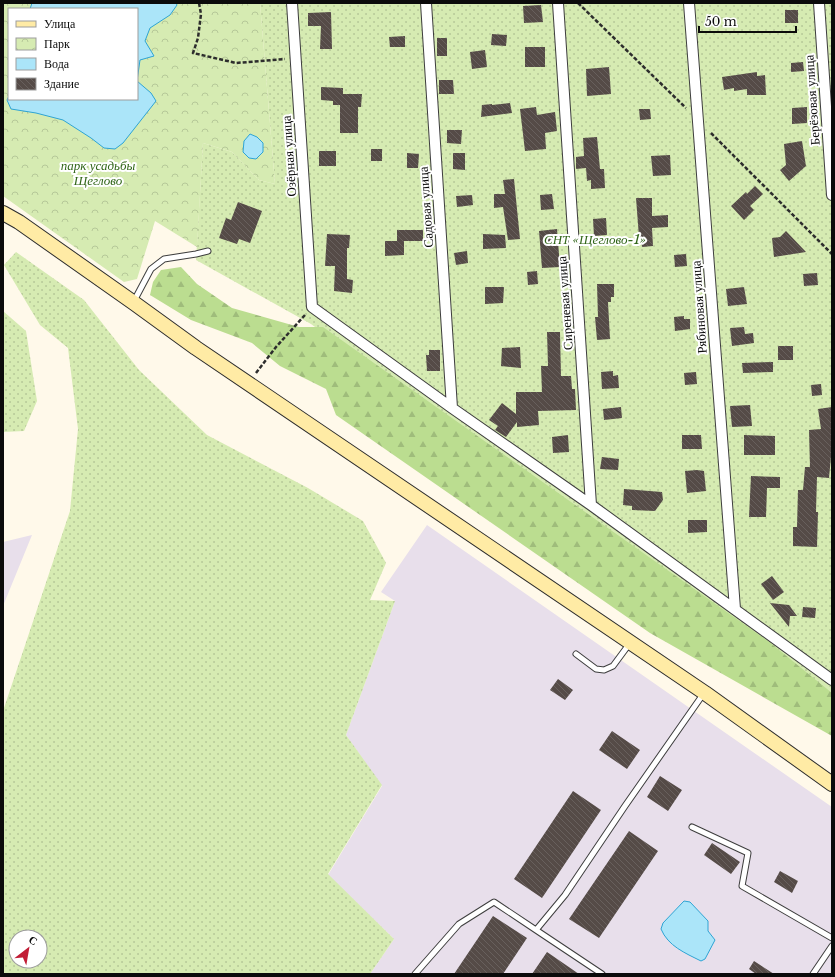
<svg xmlns="http://www.w3.org/2000/svg" width="835" height="977" font-family="'Libre Baskerville',serif">
<style>
.industrial{fill:#e8dfeb}
.grass{fill:url(#grass-dots);fill-rule:evenodd}
.forest{fill:url(#forest-firs)}
.park{fill:url(#park-crowns);fill-rule:evenodd}
.water{fill:#abe5f9;stroke:#2ea4d4}
.building{fill:url(#building-back-hatch)}
.lines{fill:none;stroke-linecap:round;stroke-linejoin:round}
.service-casing{stroke:#3e3e3e;stroke-width:7}
.minor-casing{stroke:#3e3e3e;stroke-width:12}
.secondary-casing{stroke:#2d2d2d;stroke-width:16}
.path{stroke:#2d2d2d;stroke-width:2.5;stroke-dasharray:4 2;stroke-linecap:butt}
.service{stroke:#fff;stroke-width:5}
.minor{stroke:#fff;stroke-width:10}
.secondary{stroke:#ffeba5;stroke-width:14}
.labels{text-anchor:middle;dominant-baseline:central;stroke-width:4;stroke-linejoin:round;paint-order:stroke}
.street-label{font-size:13px;fill:#0b0b0b;stroke:#fff}
.park-label{font-size:13px;font-style:italic;fill:#316619;stroke:#fff}
</style>
<defs>
<pattern id="grass-dots" width="8" height="8" patternUnits="userSpaceOnUse"><rect width="8" height="8" fill="#d6ebb2"/><path d="M2 2h.1M6 6h.1" fill="none" stroke="#b6c898" stroke-width="1.8" stroke-linecap="round"/></pattern>
<pattern id="forest-firs" width="22" height="20" patternUnits="userSpaceOnUse"><rect width="22" height="20" fill="#bbdd90"/><path d="M5 1l3.5 6h-7zM16 11l3.5 6h-7z" fill="#9fbc7b"/></pattern>
<pattern id="park-crowns" width="20" height="18" patternUnits="userSpaceOnUse"><rect width="20" height="18" fill="#d6ebb2"/><path d="M2 6a3 3 0 1 1 6 0M12 15a3 3 0 1 1 6 0" fill="none" stroke="#b6c898"/></pattern>
<pattern id="building-back-hatch" width="6" height="6" patternUnits="userSpaceOnUse"><rect width="6" height="6" fill="#554b47"/><path d="M-1 5l2 2M0 0l6 6M5-1l2 2" fill="none" stroke="#68605d"/></pattern>
</defs>
<rect width="100%" height="100%" fill="#fff9ea"/>
<path class="industrial" d="M427 525 832 807V974H370L394 939 328 875 382 786 346 735 395 601 381 592Z
M32 535 3 606V542Z"/>
<path class="grass" d="M260 3H832V708L311 324 196 260 203 143 232 152 259 180 275 184Z
M16 252 84 300 139 370 207 435 308 488 363 521 386 563 370 600 395 601 346 735 382 785 328 874 394 939 370 974H3V711L70 511 78 429 68 348 40 325 4 265ZM16 937H40V961H16Z
M3 311 26 331 37 401 24 431 3 432Z"/>
<path class="forest" d="M181 267 197 284 232 308 299 327H323L768 641 832 693V736L650 633 336 415 326 389 280 366 252 343 191 320 150 295 153 282 161 270Z"/>
<path class="park" d="M3 3H260L275 184 259 180 232 152 203 143 197 247 155 221 137 279 124 282 3 196ZM9 9H137V99H9Z"/>
<path class="water" d="M32 3H176L177 5 170 15 150 28 145 41 154 56 140 60 137 81 151 93 156 101 123 143 115 149 104 148 91 138 63 120 36 113 11 109 7 100 9 96V99H137V9H30Z
M250 134 257 137 263 143V152L256 159 249 158 243 152 244 141Z
M684 901 690 902 708 921V931L715 940 705 959 701 961C685 953 668 946 661 929L663 923Z"/>
<path class="building" d="M541 5 543 22 524 23 523 6Z
M785 10H798V23H785Z
M331 12 332 49H320L321 26H308V13Z
M492 34 507 35 506 46 491 45Z
M405 36V47H390L389 37Z
M437 38H447V56H437Z
M525 47H545V67H525Z
M485 50 487 67 472 69 470 52Z
M803 62 804 71 791 72V63Z
M609 67 611 94 587 96 586 69Z
M757 72V76L765 75 766 95H747V89L734 91V88L724 90 722 77Z
M439 80H453L454 94H439Z
M321 87 343 88V94H362L361 107H358V133H340V105H333V101L321 100Z
M510 103 512 113 481 117 482 105 492 104V105Z
M536 107 537 115 555 112 557 131 545 133 546 149 525 151 520 109Z
M807 107V123L792 124V108Z
M639 109H650L651 119 640 120Z
M447 130H462L461 144 447 143Z
M597 137 600 169H604L605 188 591 189V180L587 181 586 168 576 169V157L584 156 583 138Z
M802 141 806 166 789 181 780 170 786 165 784 144Z
M371 149H382V161H371Z
M319 151H336V166H319Z
M407 153 419 154 418 168H407Z
M453 153H465V170L453 169Z
M670 155 671 175 653 176 651 156Z
M514 179 520 239 508 240 503 207 494 208V194H505L503 180Z
M755 186 763 194 750 206 754 210 744 220 731 206 746 192 747 194Z
M552 194 554 209 541 210 540 195Z
M472 195 473 205 457 207 456 196Z
M636 198H652V216L668 215V227L652 228 653 246 642 247 641 237H639Z
M238 202 262 211 250 243 239 239 237 244 219 238 226 218 231 220Z
M606 218 607 235 594 236 593 219Z
M557 229 560 267 542 268 539 231Z
M397 230H423V241H397Z
M786 231 806 252 774 257 772 238 780 237Z
M327 234 350 235 349 248H347V279L353 280 352 293 334 291 335 266H325Z
M483 234 505 235 506 248 483 249Z
M385 241H404V255L385 256Z
M467 251 468 263 456 265 454 253Z
M686 254 687 266 675 267 674 255Z
M537 271 538 284 528 285 527 272Z
M817 273 818 285 804 286 803 274Z
M597 284H614V297H611V302H608L610 339 597 340 595 317H598Z
M485 287H504L503 303 485 304Z
M744 287 747 304 728 306 726 289Z
M684 316V319H690V329L675 331 674 317Z
M744 327 745 334 753 333 754 343 732 346 730 328Z
M547 332H560L561 376H571L572 389H575L576 410 538 411 539 425 517 427V422L506 437 495 430 498 426 489 420 502 403 516 414V392H542L541 366H548Z
M778 346H793V360H778Z
M520 347 521 368 501 366 502 348Z
M429 350H440V371H427L426 355H429Z
M773 362V372L743 373 742 363Z
M613 371V376L618 375 619 388 602 389 601 372Z
M696 372 697 384 685 385 684 373Z
M821 384 822 395 812 396 811 385Z
M750 405 752 426 732 427 730 406Z
M621 407 622 418 604 420 603 409Z
M832 407V457H831L829 478 817 477 816 512H818L817 547 793 546V527H797L798 490H803L805 467H810L809 430 821 429 818 409Z
M568 435 569 452 553 453 552 437Z
M682 435H701L702 449H682Z
M744 435 775 436V455H744Z
M602 457 619 459 618 470 600 469Z
M697 470 704 471 706 491 687 493 685 471Z
M751 476 780 477V488H767L766 517H749Z
M624 489 662 492 663 500 655 511 632 510V506L623 505Z
M688 520H707V532L688 533Z
M772 576 784 592 773 600 761 584Z
M770 603 789 605 797 616H790L789 627Z
M803 607 816 608 815 618 802 617Z
M558 679 573 690 565 700 550 690Z
M612 731 640 750 627 769 599 750Z
M660 776 682 790 668 811 647 797Z
M573 791 601 810 542 898 514 879Z
M629 831 658 851 599 938 569 919Z
M712 843 740 862 731 874 704 855Z
M780 871 798 881 792 893 774 882Z
M493 916 527 938 503 974H454Z
M547 952 579 974H532Z
M754 961 774 974H756L749 969Z"/>
<g class="lines">
<defs>
<path id="service" d="M134 301 151 269 164 259 196 254 208 251
M576 654 596 669 604 670 613 666 630 643
M692 827 748 853 742 886 832 938
M536 930 602 974
M415 974 459 924 494 902 536 930 565 895 625 806 704 693
M813 974 832 946"/>
<path id="minor" d="M292 3 312 307 452 408 591 505 832 680
M426 3 452 408
M558 3 591 505
M689 3 735 609
M819 3 832 195"/>
<path id="secondary" d="M3 213 19 222 134 303 196 348 705 693 832 784"/>
</defs>
<use href="#service" class="service-casing"/>
<use href="#minor" class="minor-casing"/>
<use href="#secondary" class="secondary-casing"/>
<path class="path" d="M199 3 201 14 198 38 193 53 236 63 285 59
M578 3 686 108
M711 133 832 254
M256 373 276 347 305 315"/>
<use href="#service" class="service"/>
<use href="#minor" class="minor"/>
<use href="#secondary" class="secondary"/>
</g>
<g class="labels">
<g class="street-label">
<text transform="translate(812 100) rotate(-94)">Берёзовая улица</text>
<text transform="translate(289 156) rotate(-94)">Озёрная улица</text>
<text transform="translate(426 207) rotate(-94)">Садовая улица</text>
<text transform="translate(565 303) rotate(-94)">Сиреневая улица</text>
<text transform="translate(699 307) rotate(-94)">Рябиновая улица</text>
</g>
<g class="park-label">
<text x="98" y="165">парк усадьбы<tspan x="98" dy="15">Щеглово</tspan></text>
<text x="595" y="239">СНТ «Щеглово-1»</text>
</g>
</g>
<rect width="835" height="977" fill="none" stroke="#0b0b0b" stroke-width="8"/>
<rect x="8" y="8" width="130" height="92" fill="#ffffff" stroke="#9d9d9d"/>
<rect x="16" y="21" width="20" height="6" fill="#ffeba5" stroke="#9d9d9d"/>
<text x="44" y="28" font-size="12" fill="#0b0b0b">Улица</text>
<rect x="16" y="38" width="20" height="12" fill="url(#park-crowns)" stroke="#9d9d9d"/>
<text x="44" y="48" font-size="12" fill="#0b0b0b">Парк</text>
<rect x="16" y="58" width="20" height="12" fill="#abe5f9" stroke="#9d9d9d"/>
<text x="44" y="68" font-size="12" fill="#0b0b0b">Вода</text>
<rect x="16" y="78" width="20" height="12" fill="url(#building-back-hatch)" stroke="#9d9d9d"/>
<text x="44" y="88" font-size="12" fill="#0b0b0b">Здание</text>
<g transform="translate(28 949) rotate(31)"><circle r="19" fill="#ffffff" stroke="#9d9d9d"/>
<path d="M0-3L7 15L0 10L-7 15Z" fill="#c21d36"/>
<text y="-6" font-size="11" font-weight="bold" text-anchor="middle" fill="#0b0b0b">С</text>
</g>
<path d="M699 26v6h97v-6" fill="none" stroke="#0b0b0b" stroke-width="2"/>
<text x="705" y="26" font-size="12" fill="#0b0b0b" stroke="#ffffff" stroke-width="3" paint-order="stroke">50 m</text>
</svg>
